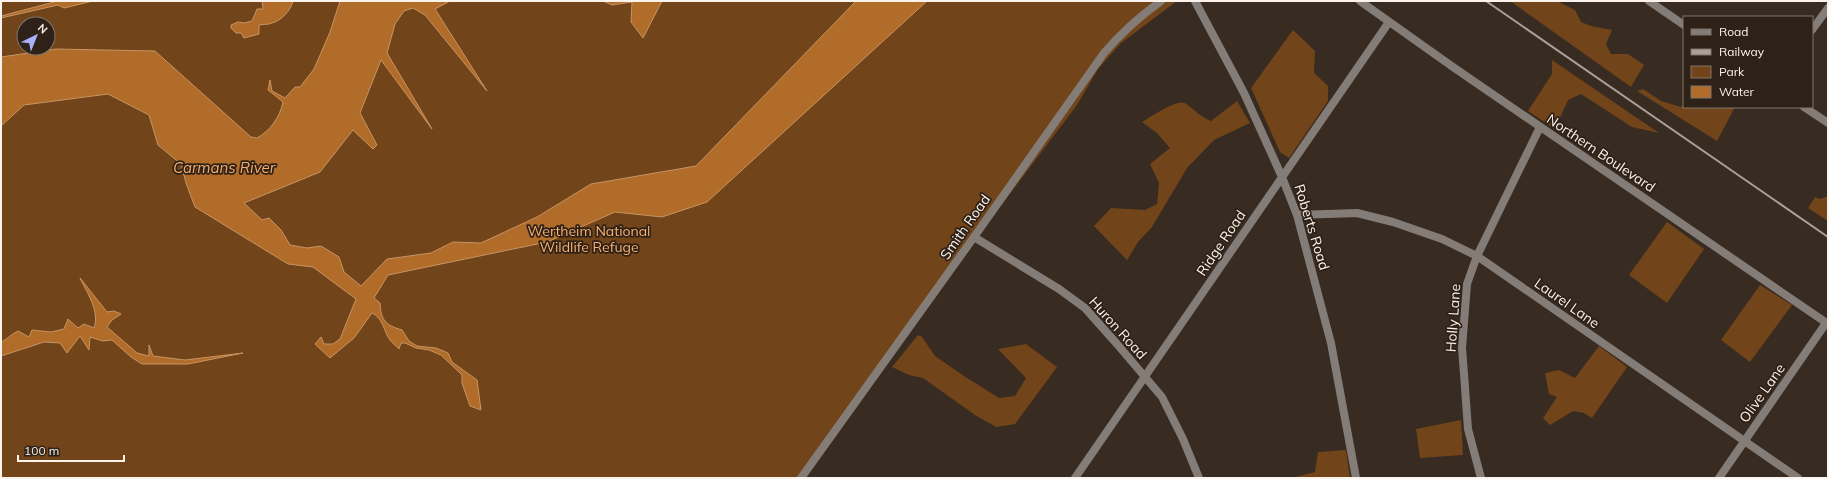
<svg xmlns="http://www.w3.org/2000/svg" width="1829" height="479" font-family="Mulish,sans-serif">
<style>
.green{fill:#724419;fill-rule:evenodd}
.water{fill:#b16c29;stroke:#c79464}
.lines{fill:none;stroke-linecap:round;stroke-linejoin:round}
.minor{stroke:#847d77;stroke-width:8}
.tertiary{stroke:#847d77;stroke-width:8}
.rail{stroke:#aba199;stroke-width:2}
.labels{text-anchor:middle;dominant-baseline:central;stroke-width:3.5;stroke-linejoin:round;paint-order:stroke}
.street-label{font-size:14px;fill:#fbf3ec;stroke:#2e2117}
.park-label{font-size:14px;fill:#fab070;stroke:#2e2117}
.water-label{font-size:15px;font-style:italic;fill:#f8ad6d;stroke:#2e2117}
</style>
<rect width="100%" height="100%" fill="#382b21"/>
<path class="green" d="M1 1H1177L1121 43 1098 69 1077 105 990 220 806 478H1ZM24 24H48V48H24Z
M1510 1H1557L1575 10 1581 22 1591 26 1612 30 1606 44 1611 54H1628L1644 65 1631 87Z
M1293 30 1315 51 1314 73 1328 86V101L1289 158 1280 152 1251 88Z
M1552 60 1659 133 1632 127 1581 94 1568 100 1555 129 1528 111 1552 74Z
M1643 89 1661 101 1681 107 1684 103V107H1735L1717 141 1637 91Z
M1237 101 1250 123 1214 140 1187 168 1152 227 1138 242 1127 260 1094 226 1111 208 1145 210 1157 204 1159 183 1150 164 1170 148 1157 133 1142 122C1151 117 1176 99 1185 103 1194 109 1200 117 1211 121Z
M1828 196V221L1808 208 1815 197 1820 199Z
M1667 222 1704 249 1667 303 1629 275Z
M1760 285 1792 305 1750 362 1721 340Z
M918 335 922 337 935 356 964 376 999 398 1015 396 1026 378 998 349 1026 344 1057 367 1015 424 996 427 975 415 923 378 909 375 892 367Z
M1599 346 1627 367 1592 418 1584 413 1573 411 1550 425 1543 418 1557 397 1549 394 1545 373 1559 370 1575 378Z
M1461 420 1463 455 1420 458 1416 429Z
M1346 450 1350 478H1292L1315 472 1318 452Z"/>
<path class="water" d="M58 1H93L64 8 58 5 1 18V16Z
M262 1H293C291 10 281 21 272 23 268 25 263 24 259 25V34L244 38 241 33H236L231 28V25L238 22 244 23 252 21 257 9H263Z
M340 1H450L435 9 487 91 425 15 413 8 404 11 395 24 387 53 432 129 381 60 360 113 377 145 373 149 353 130 320 172 244 203 262 220 269 218 281 230 290 245 307 248 321 246 339 257 344 272 361 286 387 259 431 253 453 242 481 243 537 217 591 184 696 166 856 1H927L707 202 662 217 615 212 547 242 388 275 374 298 380 303C381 320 385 325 402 330L409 341 417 346 436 348 448 353 452 362 477 380 481 410 470 406 462 383V375L441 355 429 350 416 348 405 343H401L399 349C396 346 392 343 390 340 384 332 383 318 372 313L354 338 330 358 315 344 321 337 324 344H333L340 339 356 299 313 267 288 264 195 207 186 183 181 164 158 145 149 115 108 94 24 105 1 126V57L56 49 155 51 251 137 257 138C270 131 280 117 283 102L268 90 270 80 272 91 285 98 295 87H300L314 69 330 32Z
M603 1H662L643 38 631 22 632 2 612 5Z
M80 278 107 312 114 311 121 314 112 320 107 327 137 353 149 356V345L153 356 185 360 243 353 188 364H142L131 357 112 340 103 341 90 337 89 350 80 336 67 353 60 343 44 342 1 356V342C8 339 11 334 18 331L29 337 32 330 51 332 64 329 68 319 78 328 84 324 94 328C100 311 87 293 80 278Z"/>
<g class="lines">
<path class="minor" d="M1195 1 1244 93 1282 177 1297 215 1331 343 1356 478
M1360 1 1453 67 1828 324
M1649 1 1684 25
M1812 30 1828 8
M1804 107 1828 123
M1297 215 1357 213 1393 222 1442 239 1477 256 1798 478
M974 237 1059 289 1085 308 1117 344 1162 397 1183 439 1199 478
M1075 478 1389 22
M1481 478 1468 429 1464 374 1462 348 1467 284 1477 256 1540 127
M1719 478 1826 323"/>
<path class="tertiary" d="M801 478 974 237 1104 53C1121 33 1139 17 1161 1"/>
<path class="rail" d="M1486 1 1828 237"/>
</g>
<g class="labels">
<g class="street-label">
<text transform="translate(1601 153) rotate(34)">Northern Boulevard</text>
<text transform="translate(965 227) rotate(-55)">Smith Road</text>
<text transform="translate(1312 227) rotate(73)">Roberts Road</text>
<text transform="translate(1221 243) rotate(-56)">Ridge Road</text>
<text transform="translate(1567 303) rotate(35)">Laurel Lane</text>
<text transform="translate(1453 318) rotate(-86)">Holly Lane</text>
<text transform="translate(1118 328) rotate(48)">Huron Road</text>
<text transform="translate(1762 393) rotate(-55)">Olive Lane</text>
</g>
<g class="park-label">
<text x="589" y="231">Wertheim National<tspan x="589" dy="16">Wildlife Refuge</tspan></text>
</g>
<g class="water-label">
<text x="224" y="167">Carmans River</text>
</g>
</g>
<rect width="1829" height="479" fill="none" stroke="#fbf3ec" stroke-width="4"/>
<rect x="1683" y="16" width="130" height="92" fill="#2e2117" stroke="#80756c"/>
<rect x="1691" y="29" width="20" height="6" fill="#847d77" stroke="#80756c"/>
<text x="1719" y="36" font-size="12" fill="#fbf3ec">Road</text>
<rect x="1691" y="49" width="20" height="6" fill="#aba199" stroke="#80756c"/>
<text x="1719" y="56" font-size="12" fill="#fbf3ec">Railway</text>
<rect x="1691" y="66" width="20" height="12" fill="#724419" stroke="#80756c"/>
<text x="1719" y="76" font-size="12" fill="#fbf3ec">Park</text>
<rect x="1691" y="86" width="20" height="12" fill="#b16c29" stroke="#80756c"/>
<text x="1719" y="96" font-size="12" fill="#fbf3ec">Water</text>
<g transform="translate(36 36) rotate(43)"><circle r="19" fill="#2e2117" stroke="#80756c"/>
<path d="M0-3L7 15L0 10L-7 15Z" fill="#aab0fb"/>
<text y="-6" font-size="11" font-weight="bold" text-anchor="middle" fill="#fbf3ec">N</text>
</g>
<path d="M18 455v6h106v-6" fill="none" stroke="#fbf3ec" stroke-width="2"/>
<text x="24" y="455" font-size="12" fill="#fbf3ec" stroke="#2e2117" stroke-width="3" paint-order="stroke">100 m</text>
</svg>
